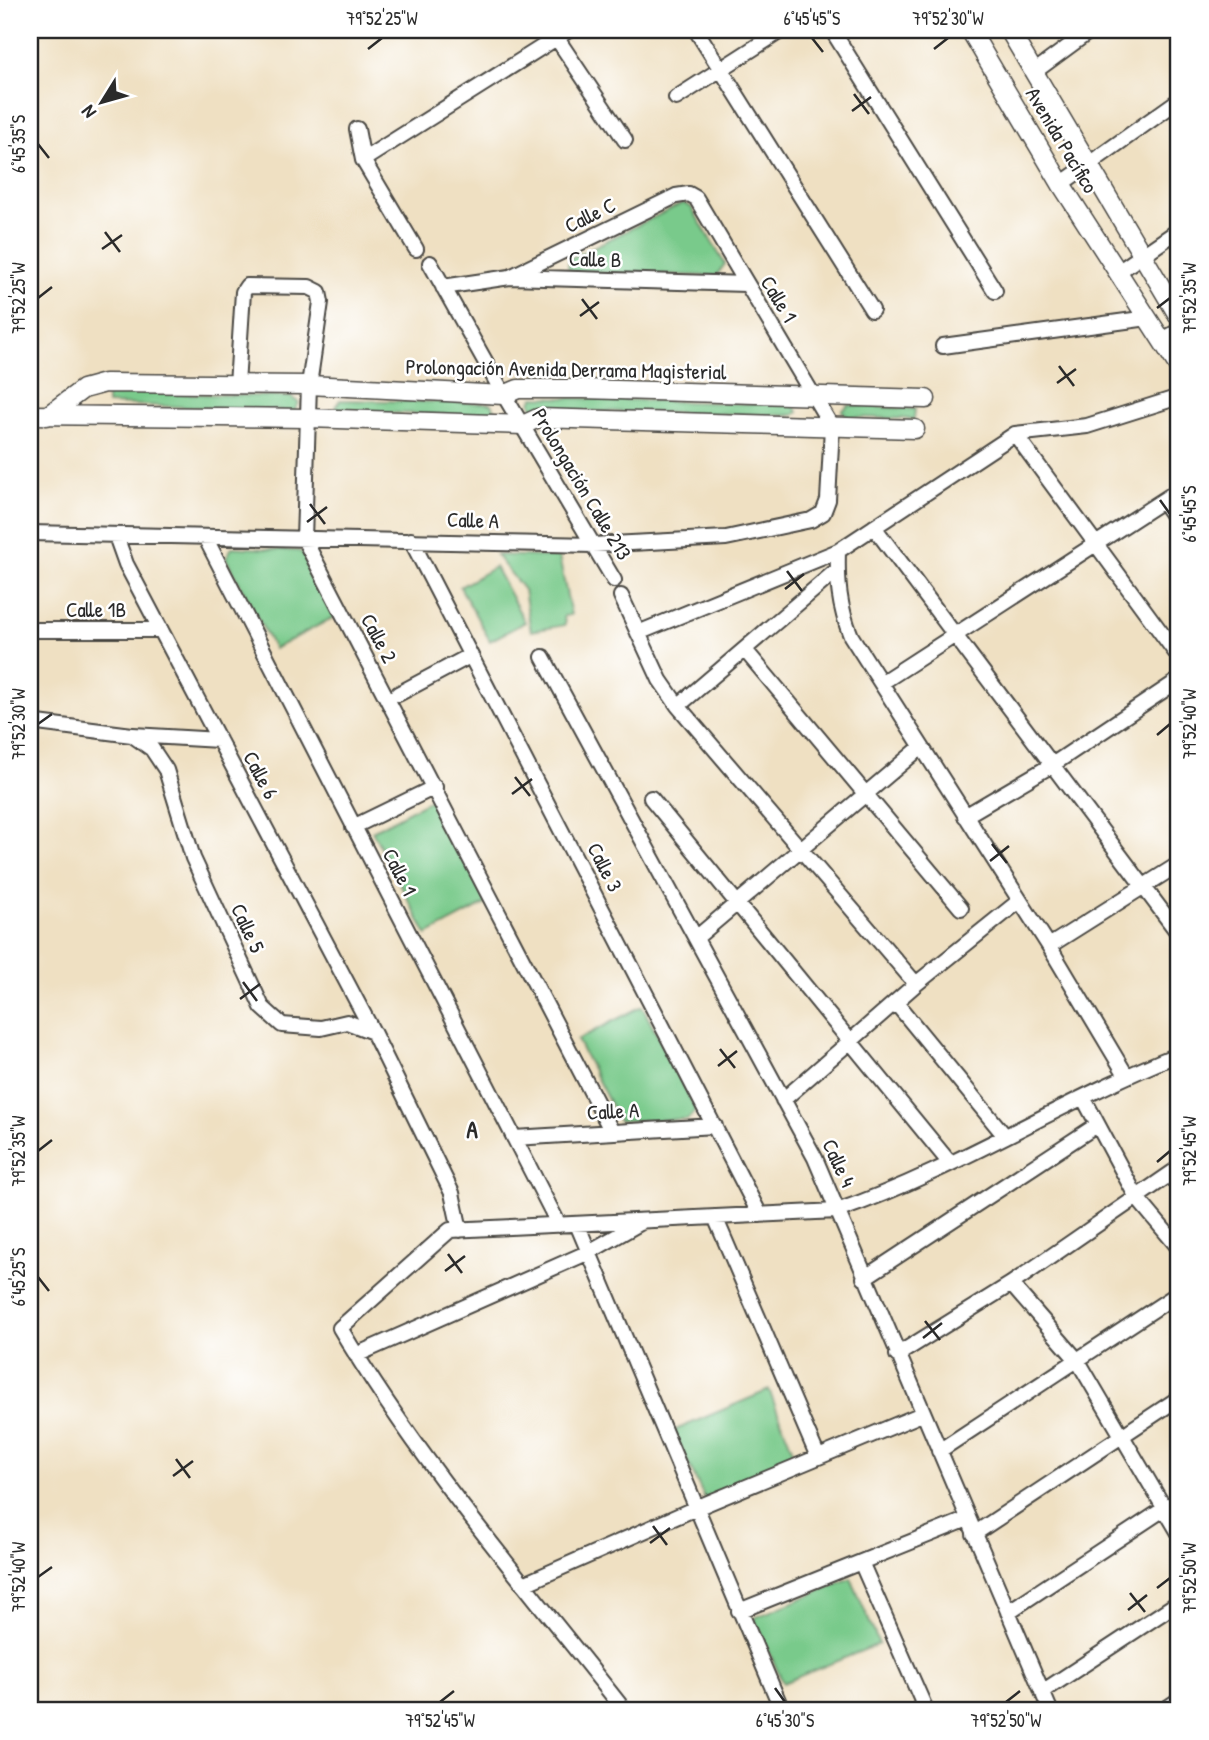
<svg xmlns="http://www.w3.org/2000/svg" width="1209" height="1740" font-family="'Patrick Hand',sans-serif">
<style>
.green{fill:#79ca8b;stroke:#527a5b;stroke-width:2}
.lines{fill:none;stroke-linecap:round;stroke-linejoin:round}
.minor-casing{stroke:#484642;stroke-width:18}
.tertiary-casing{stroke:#484642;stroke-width:21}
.minor{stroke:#fff;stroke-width:14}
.tertiary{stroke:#fff;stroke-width:18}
.ticks{fill:none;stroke:#2b2b2b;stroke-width:2.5}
.labels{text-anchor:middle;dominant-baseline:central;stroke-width:5;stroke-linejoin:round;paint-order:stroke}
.street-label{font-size:21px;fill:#2b2b2b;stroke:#fff}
.neighbourhood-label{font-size:23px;font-weight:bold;fill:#2b2b2b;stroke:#fff}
.neatline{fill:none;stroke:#2b2b2b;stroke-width:2.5}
.ticks-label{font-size:18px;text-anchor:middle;fill:#2b2b2b}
</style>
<rect width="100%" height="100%" fill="#fff"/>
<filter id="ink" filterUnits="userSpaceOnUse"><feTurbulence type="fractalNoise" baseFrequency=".0143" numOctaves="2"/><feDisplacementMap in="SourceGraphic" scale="14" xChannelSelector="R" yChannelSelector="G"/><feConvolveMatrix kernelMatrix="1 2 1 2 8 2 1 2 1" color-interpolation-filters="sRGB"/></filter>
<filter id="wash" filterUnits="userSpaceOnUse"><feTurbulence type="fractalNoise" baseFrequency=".00686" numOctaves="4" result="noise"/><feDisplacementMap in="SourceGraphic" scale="28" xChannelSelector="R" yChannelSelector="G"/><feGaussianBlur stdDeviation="1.57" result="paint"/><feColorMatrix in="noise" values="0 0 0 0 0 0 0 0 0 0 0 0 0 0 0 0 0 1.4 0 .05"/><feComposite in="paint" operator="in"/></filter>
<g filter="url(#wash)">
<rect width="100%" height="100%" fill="#efe0c2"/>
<path class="green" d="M683 203 691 207 725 264 716 276 575 272 568 269 569 259Z
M107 391 291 397 299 403 294 411 107 404Z
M534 397 794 405 798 412 794 415 534 410 531 402Z
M340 400 487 403 492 404 495 410 488 416 340 411 335 407Z
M849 405 915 409 914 419 848 417 842 411Z
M232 547 299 551 306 556 338 615 274 649 226 558Z
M496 555 559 557 571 615 564 616 565 625 531 631 524 590Z
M495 567 525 622 490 641 460 587Z
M432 799 489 902 427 935 372 831Z
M642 1006 694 1106 695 1111 688 1119 619 1121 577 1040Z
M769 1390 796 1459 705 1499 673 1431Z
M851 1578 879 1644 783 1683 754 1618Z"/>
</g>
<g filter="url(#ink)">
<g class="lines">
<defs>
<path id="minor" d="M696 30 872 310
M832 30 995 291
M552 31 625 140
M1034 72 1091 30
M676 98 782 30
M357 129 363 160 416 249
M363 160 569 30
M1061 184 1179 100
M430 263 504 395 614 580
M1118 272 1179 230
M443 287 510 277 746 284
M1162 340 1179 331
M943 346 1148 318
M237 385 243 292 247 286 309 287 319 292 321 302 309 385 304 539 612 1132
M1015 434 1179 657
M1163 501 1179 524
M874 527 1179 934
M30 533 593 545 726 538 811 520 823 513 828 500 832 427 696 198 689 194 676 196 510 277
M116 536 126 564 373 1032
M205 537 559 1225
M411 540 760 1215
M838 551C837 581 839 607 851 636L1049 946 1126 1075
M621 596 660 680 678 706 916 984
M30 630H161
M638 633 838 551 1015 434 1087 426 1179 397
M745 650 961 908
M543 657 815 1158 1050 1710
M881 683 1179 490
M398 694 464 659
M678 706 837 570
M30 722 132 735 152 749 166 770 193 858 262 1007 282 1025 321 1028 347 1022 373 1032 452 1193 460 1230
M133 735 219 740
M651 798 949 1162
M965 816 1052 765 1179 680
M353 827 435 787
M696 938 921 747
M1049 946 1179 864
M896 1003 1005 1136
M1084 1099 1137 1198 1179 1248
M783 1100 916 984 1018 902
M514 1138 715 1126
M715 1217 818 1457
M577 1224 782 1710
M864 1278 1097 1125
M1011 1284 1078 1361 1179 1533
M356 1355 589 1252 640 1223
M897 1355 1011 1284 1179 1168
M939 1451 1179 1293
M974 1534 1179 1398
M861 1562 926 1710
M524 1584 696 1508 922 1414
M739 1611 968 1519
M1008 1612 1179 1499
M1042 1692 1179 1602
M624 1710C526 1585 421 1465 340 1328L450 1230 837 1211C956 1170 1063 1100 1179 1054
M1164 1710 1179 1700"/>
<path id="tertiary" d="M970 30 1061 184 1179 367
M1009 30 1179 317
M30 415 307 418 523 425 538 418 915 429
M47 416 83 389 105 383 309 385 504 395 518 389H583L926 399"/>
</defs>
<use href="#minor" class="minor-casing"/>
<use href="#tertiary" class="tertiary-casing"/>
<use href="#minor" class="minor"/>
<use href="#tertiary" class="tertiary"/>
</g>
</g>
<path class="ticks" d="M812 38 823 52M368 49 382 38M934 49 948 38M854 94 869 114M852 111 871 97M38 144 49 158M105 232 120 252M102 249 122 235M38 298 52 287M582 299 597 319M1157 308 1170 298M580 316 599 302M1059 366 1074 386M1057 383 1076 369M1160 500 1170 514M310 504 325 524M307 522 327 507M787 571 802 591M785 589 804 574M38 724 52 714M1157 735 1170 724M515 777 530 796M512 794 532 779M992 844 1007 863M990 861 1009 846M243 982 257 1001M240 999 260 984M720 1049 735 1068M718 1066 737 1051M38 1151 52 1140M1157 1162 1170 1151M448 1254 462 1273M445 1271 465 1256M38 1277 49 1291M925 1321 940 1340M923 1338 942 1323M176 1459 190 1478M173 1476 193 1461M653 1526 667 1545M650 1543 670 1528M38 1577 52 1567M1157 1588 1170 1578M1130 1593 1145 1612M1128 1610 1147 1595M775 1688 785 1702M440 1702 454 1691M1006 1702 1020 1691"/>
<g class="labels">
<g class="street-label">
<text transform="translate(1062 140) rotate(59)">Avenida Pacífico</text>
<text transform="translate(590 215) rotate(-26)">Calle C</text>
<text transform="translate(595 259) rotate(2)">Calle B</text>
<text transform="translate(779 299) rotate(59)">Calle 1</text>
<text transform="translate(566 369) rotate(1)">Prolongación Avenida Derrama Magisterial</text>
<text transform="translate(582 484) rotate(59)">Prolongación Calle 213</text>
<text transform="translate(473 520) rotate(2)">Calle A</text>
<text x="96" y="609">Calle 1B</text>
<text transform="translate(379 638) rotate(62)">Calle 2</text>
<text transform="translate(261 775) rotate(62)">Calle 6</text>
<text transform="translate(605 867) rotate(63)">Calle 3</text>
<text transform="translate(400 872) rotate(63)">Calle 1</text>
<text transform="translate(248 928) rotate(65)">Calle 5</text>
<text transform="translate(613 1111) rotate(-3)">Calle A</text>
<text transform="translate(839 1163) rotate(65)">Calle 4</text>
</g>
<g class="neighbourhood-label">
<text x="472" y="1129">A</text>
</g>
</g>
<rect width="1209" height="1740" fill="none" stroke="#fff" stroke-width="77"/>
<g transform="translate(102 102) rotate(233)" stroke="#ffffff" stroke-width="5" paint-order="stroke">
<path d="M0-5L12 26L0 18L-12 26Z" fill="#2b2b2b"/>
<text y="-10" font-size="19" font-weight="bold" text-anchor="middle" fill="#2b2b2b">N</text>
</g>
<rect x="38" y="38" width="1132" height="1664" class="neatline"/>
<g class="ticks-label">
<text x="382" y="25">79°52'25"W</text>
<text x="812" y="25">6°45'45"S</text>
<text x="948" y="25">79°52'30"W</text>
<text transform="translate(19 144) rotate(-90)" y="6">6°45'35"S</text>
<text transform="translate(19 298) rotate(-90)" y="6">79°52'25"W</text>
<text transform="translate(1190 298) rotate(-90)" y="6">79°52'35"W</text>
<text transform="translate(1190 514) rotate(-90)" y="6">6°45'45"S</text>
<text transform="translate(19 724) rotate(-90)" y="6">79°52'30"W</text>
<text transform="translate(1190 724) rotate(-90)" y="6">79°52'40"W</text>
<text transform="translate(19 1151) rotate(-90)" y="6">79°52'35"W</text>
<text transform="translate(1190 1151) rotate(-90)" y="6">79°52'45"W</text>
<text transform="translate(19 1277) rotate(-90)" y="6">6°45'25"S</text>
<text transform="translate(19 1577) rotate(-90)" y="6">79°52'40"W</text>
<text transform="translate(1190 1578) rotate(-90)" y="6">79°52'50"W</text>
<text x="440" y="1727">79°52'45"W</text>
<text x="785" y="1727">6°45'30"S</text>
<text x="1006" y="1727">79°52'50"W</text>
</g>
</svg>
